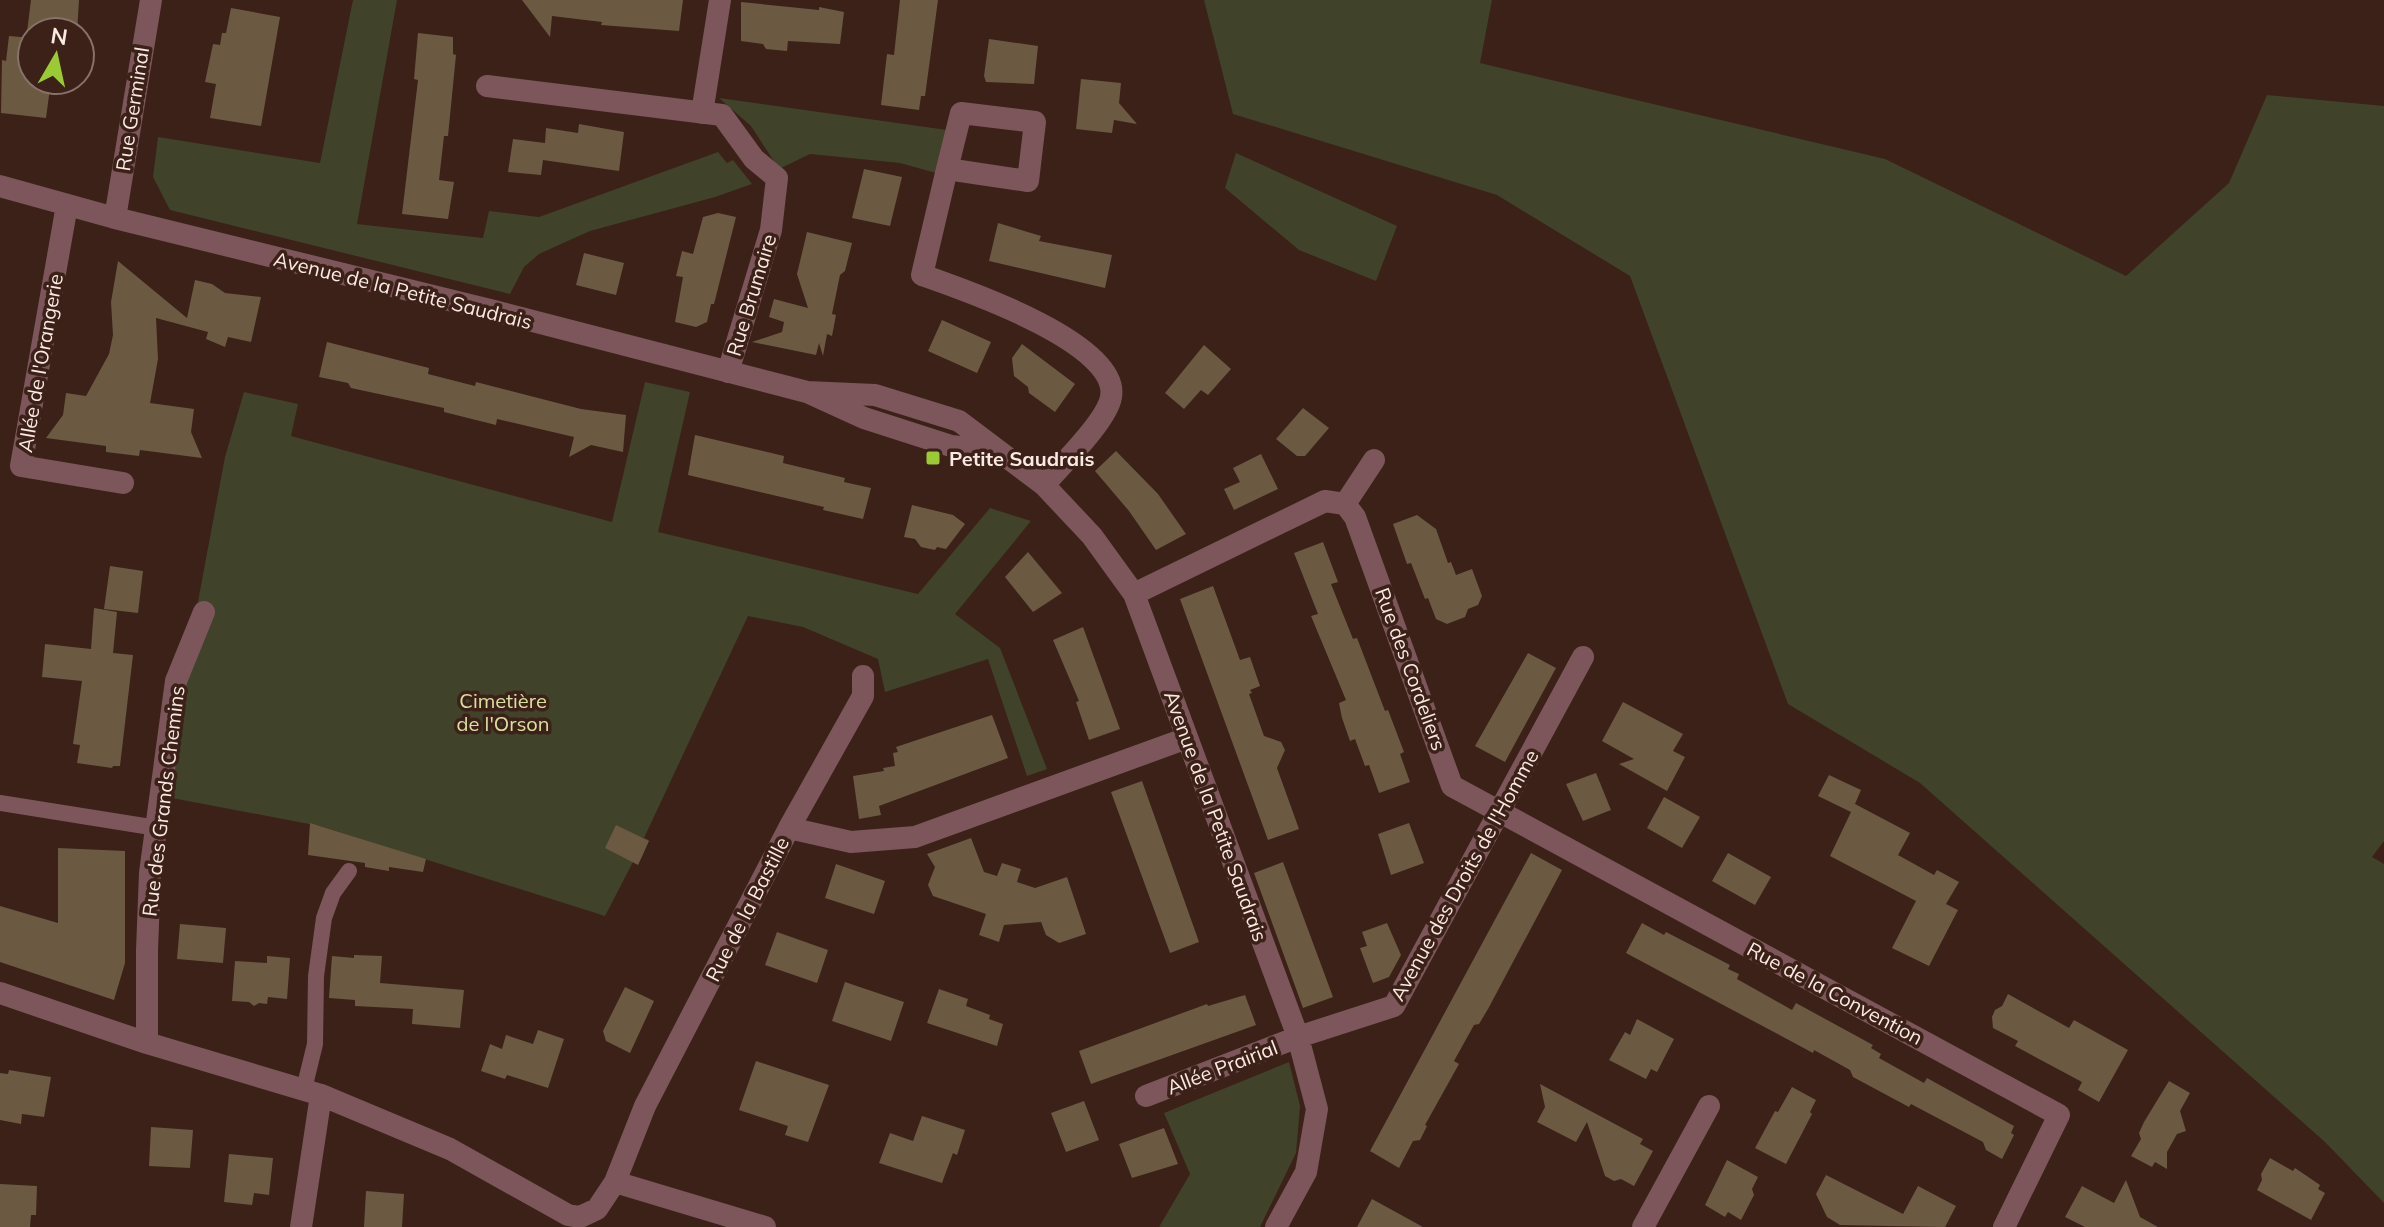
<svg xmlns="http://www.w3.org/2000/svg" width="2384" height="1227" font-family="Mulish,sans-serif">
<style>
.green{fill:#404229}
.building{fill:#6c5942}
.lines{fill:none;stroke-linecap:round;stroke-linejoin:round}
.service{stroke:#7c565a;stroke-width:16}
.minor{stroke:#7c565a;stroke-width:22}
.poi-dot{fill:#9acb34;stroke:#3b2118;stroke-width:3}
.labels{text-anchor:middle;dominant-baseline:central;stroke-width:7;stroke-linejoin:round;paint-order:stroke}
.street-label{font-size:20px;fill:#fbe9e3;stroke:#3b2118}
.poi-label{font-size:20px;font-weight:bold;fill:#fbe9e3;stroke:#3b2118;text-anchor:start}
.park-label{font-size:20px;fill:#dae0a0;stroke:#3b2118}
</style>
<rect width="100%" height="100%" fill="#3b2118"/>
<path class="green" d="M353 0H397L357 224 483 238 489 211 539 217 718 152 727 163 733 160 752 184 715 197 590 231 539 254 524 267 510 294 170 210 153 177 158 137 320 163Z
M1204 0H1492L1480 63 1885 159 2126 276 2229 183 2267 95 2384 106V841L2372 857 2384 864V1203L2325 1142 1920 783 1788 704 1630 276 1497 195 1233 114Z
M719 98 947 130 936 173 900 163 810 154 779 169 751 126Z
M1236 153 1397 226 1376 281 1299 250 1225 188Z
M645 382 690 392 658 532 918 594 990 508 1031 521 955 614 1000 648 1047 769 1027 776 988 659 885 692 878 659 803 627 748 616 644 838 649 840 640 861 638 864 633 862 605 916 320 826 172 798 185 671 225 457 244 392 298 404 291 436 612 522Z
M1289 1062 1300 1106 1296 1153 1260 1227H1159L1190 1174 1164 1113Z"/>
<path class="building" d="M31 0H79L77 32H27Z
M522 0H683L679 31 601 25 602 22 552 16 550 37Z
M900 0H938L925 96H921L919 110 881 105 887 54 894 55Z
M741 2 819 10V7L844 12 840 44 788 41 787 51 766 49 763 44 741 41Z
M231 8 280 17 261 126 210 118 216 84 205 82 213 44 220 45 222 33H226Z
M418 33 453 37V54L456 55 448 136H444L439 180 454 182 448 219 402 214 418 80 414 79Z
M9 36 32 38V80H48L47 88H50L46 118 1 113 2 60 6 61Z
M989 39 1038 46 1034 84 986 82 984 76Z
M1081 79 1121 83 1119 103 1137 124 1114 120 1112 133 1076 129Z
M579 124 624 132 619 171 543 160 541 175 508 172 513 139 545 143 546 128 578 133Z
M864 169 902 177 890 226 852 218Z
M718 213 736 217 714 304H711L707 322 696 327 675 322 683 277 676 276 682 251 693 254 703 217Z
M998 223 1041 236 1039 241 1112 255 1105 288 989 261Z
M807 232 852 243 845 271 840 275 832 314 836 315 832 336 827 334 823 356 819 343 816 355 752 342 782 332 784 322 769 317 774 299 808 308 797 274Z
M584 253 624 263 616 295 576 285Z
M118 261 187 318 195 280 212 284 225 293 261 297 251 342 228 337 225 347 206 339 208 332 156 318 158 359 150 403 194 409 191 432 202 458 140 450 139 456 106 452V446L46 438 63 415 66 393 86 396 109 354 113 335 111 302Z
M942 320 991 342 977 373 928 351Z
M327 342 429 368 428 374 475 386 476 382 581 409 626 415 623 452 591 445 569 457 574 437 497 419 496 425 444 412V408L351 388 348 383 319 377Z
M1022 344 1075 384 1055 412 1029 393 1028 387 1014 376 1012 358Z
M1204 345 1231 369 1208 395 1201 390 1184 409 1165 393Z
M1303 408 1329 428 1305 456H1297L1276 439Z
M695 435 784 456 783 463 845 478 844 482 871 488 863 519 823 510 824 507 688 475Z
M1116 451 1158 494 1186 534 1156 550 1129 511 1095 471Z
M1261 454 1278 489 1234 510 1224 489 1240 482 1233 468Z
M912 505 953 515 965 524 946 549 937 547 935 550 921 547 915 539 904 537Z
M1417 515 1436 529 1448 563 1451 562 1456 575 1472 569 1482 596 1478 605 1468 609 1465 617 1447 624 1436 619 1428 598 1425 599 1411 563 1407 564 1393 524Z
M1323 542 1338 582 1331 584 1353 639 1357 638 1385 711 1388 710 1404 752 1400 754 1410 782 1379 793 1369 765 1365 766 1355 739 1350 741 1342 718 1339 703 1346 700 1311 616 1318 614 1294 553Z
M1028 552 1062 593 1033 612 1005 577Z
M110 566 143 571 138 613 104 609Z
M1213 586 1240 660 1250 657 1260 686 1250 690 1252 693 1249 694 1264 736 1281 742 1285 750 1277 768 1299 829 1268 840 1180 599Z
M94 608 117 612 113 653 133 655 120 766H113L112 768 77 763 80 745 73 744 82 681 42 677 45 644 91 649Z
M1083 627 1120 729 1089 740 1076 702 1079 701 1053 640Z
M1528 653 1556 668 1505 762 1475 746Z
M1623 702 1683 734 1673 751 1685 757 1667 791 1619 764 1634 759 1602 741Z
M992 715 1008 758 879 806 881 815 859 819 853 776 884 771 883 768 895 766 893 753 898 752 896 747Z
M1596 773 1611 810 1583 821 1566 784Z
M1829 775 1861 790 1855 804 1910 833 1898 855 1934 875 1937 870 1959 882 1946 904 1958 910 1929 966 1892 948 1916 901 1830 856 1851 812 1818 796Z
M1142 781 1199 942 1170 953 1111 792Z
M1664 797 1700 817 1682 848 1647 828Z
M310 823 426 859 423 872 389 867V871L365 867V863L308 855Z
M1409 823 1424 863 1391 875 1378 834Z
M616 825 649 841 638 865 605 848Z
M971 838 984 872 997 876 1002 863 1021 869 1017 882 1035 888 1067 877 1086 934 1059 943 1046 935 1041 922 1004 925 999 942 979 935 986 914 933 896 928 885 935 867 927 854Z
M58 848 125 851V963L114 1000 0 962V906L58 923Z
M1531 853 1562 870 1488 1009 1479 1024 1474 1025 1454 1061 1459 1064 1425 1125 1427 1126 1420 1140 1413 1141 1399 1168 1370 1151Z
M1728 853 1771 877 1755 905 1712 881Z
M1283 862 1333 997 1303 1008 1254 873Z
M836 864 885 881 874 914 825 898Z
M1387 923 1401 955 1389 977 1373 983 1360 948 1367 946 1362 932Z
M1642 923 1664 935 1666 932 1730 965 1728 969 1739 974 1737 979 1792 1010 1796 1003 1873 1045 1871 1048 1881 1054 1879 1058 1924 1083 1927 1078 2014 1126 2011 1133 2014 1135 2002 1159 1986 1150 1983 1142 1911 1104 1909 1107 1853 1077 1850 1070 1814 1050 1813 1053 1626 953Z
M180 924 226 928 223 963 177 959Z
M777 932 828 950 817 983 765 965Z
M354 955 382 956 380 983 464 990 460 1028 412 1024 413 1009 355 1006V1000L329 998 332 956 354 958Z
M267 956 290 958 287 999 268 997 267 1004 259 1003 254 1006 249 1002 232 1001 235 961 267 963Z
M845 982 904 1002 891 1041 832 1021Z
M625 987 654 1001 630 1053 606 1041 603 1031Z
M939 989 968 999 966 1006 990 1015 989 1019 1003 1024 997 1046 927 1023Z
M2008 994 2069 1028 2074 1020 2128 1050 2099 1102 2078 1090 2082 1082 2015 1046 2018 1041 1993 1028 1992 1017 1995 1010 2002 1006Z
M1245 995 1256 1025 1091 1084 1079 1051 1207 1004 1208 1006Z
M1637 1019 1674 1039 1657 1072 1651 1069 1646 1079 1609 1060 1625 1032 1630 1035Z
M538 1030 564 1039 548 1088 507 1075 505 1079 481 1071 490 1044 502 1049 506 1035 533 1044Z
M756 1061 829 1085 808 1142 785 1135 788 1126 739 1110Z
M9 1070 51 1077 44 1117 22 1114 21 1124 0 1120V1073L8 1074Z
M2169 1081 2190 1093 2180 1111 2186 1131 2177 1134 2167 1152V1169L2155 1162 2152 1167 2131 1156 2141 1139 2139 1133 2144 1122Z
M1540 1084 1643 1139 1640 1144 1653 1151 1634 1186 1621 1179 1614 1181 1605 1176 1587 1122 1576 1142 1537 1122 1545 1107Z
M1792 1087 1816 1100 1810 1112 1812 1114 1786 1164 1755 1148 1775 1111 1778 1112Z
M1084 1101 1099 1140 1066 1152 1051 1113Z
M922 1116 965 1130 957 1155 953 1153 942 1183 879 1163 890 1133 913 1141Z
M151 1127 193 1130 190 1168 149 1166Z
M1164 1128 1178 1164 1132 1178 1119 1144Z
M229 1154 273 1158 269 1195 254 1193 252 1205 224 1202Z
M2270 1158 2293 1171 2295 1168 2320 1185 2318 1189 2325 1193 2311 1220 2257 1190 2262 1180 2261 1174Z
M1727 1160 1758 1177 1752 1189 1754 1195 1741 1220 1728 1212 1725 1217 1705 1205Z
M1826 1175 1903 1214 1918 1186 1956 1206 1945 1227 1840 1225 1827 1217 1816 1194Z
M2126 1180 2140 1217 2158 1227H2085L2065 1217 2082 1186 2114 1203Z
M0 1184 37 1186 36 1215H31L30 1227H0Z
M366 1191 404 1194 402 1227H364Z
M1372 1199 1423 1227H1357Z"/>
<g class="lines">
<path class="service" d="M0 803 157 828
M304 1089 315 1044 316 976 324 918 333 893 349 871"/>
<path class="minor" d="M487 86 722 115 754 159 777 178 771 230 728 372
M702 113 720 0
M961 113 1035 122 1028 181 947 169Z
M947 169 922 275C962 289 1121 343 1111 397 1107 421 1061 465 1044 485
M0 186 115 218 494 311 807 392 864 418 951 446 996 451
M67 205 21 466 123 483
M115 218 151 0
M807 392 875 395 959 421 1044 485 1092 536 1134 594 1298 1037 1317 1109 1306 1172 1276 1227
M1345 504 1374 460
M1134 594 1325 501 1345 504 1355 517 1452 786 2059 1115 2004 1227
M789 828 851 842 915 837 1187 738
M0 993 147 1043 321 1095 450 1149 568 1215 580 1217 597 1209 615 1182 645 1106 789 828 863 696V676
M147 1043V950L150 873 176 681 204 612
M1146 1096 1298 1037 1394 1006 1583 657
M615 1182 765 1227
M301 1227 321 1095
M1643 1227 1709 1106"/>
</g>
<rect class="poi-dot" x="925" y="450" width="16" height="16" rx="4"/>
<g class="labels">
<g class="street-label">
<text transform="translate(132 109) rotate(-81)">Rue Germinal</text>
<text transform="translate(403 290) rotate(14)">Avenue de la Petite Saudrais</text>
<text transform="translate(751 295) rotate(-73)">Rue Brumaire</text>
<text transform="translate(40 363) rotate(-80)">Allée de l'Orangerie</text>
<text transform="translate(1411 669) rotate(70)">Rue des Cordeliers</text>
<text transform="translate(163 801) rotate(-83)">Rue des Grands Chemins</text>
<text transform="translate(1216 816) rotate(70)">Avenue de la Petite Saudrais</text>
<text transform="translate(1464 875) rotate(-61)">Avenue des Droits de l'Homme</text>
<text transform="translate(747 909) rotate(-63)">Rue de la Bastille</text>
<text transform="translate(1835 993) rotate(28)">Rue de la Convention</text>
<text transform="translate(1222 1067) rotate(-21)">Allée Prairial</text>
</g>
<g class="poi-label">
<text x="949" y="458">Petite Saudrais</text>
</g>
<g class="park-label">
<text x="503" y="700">Cimetière<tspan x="503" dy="23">de l'Orson</tspan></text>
</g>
</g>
<g transform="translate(56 56) rotate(9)"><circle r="38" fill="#3b2118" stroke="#887169" stroke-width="2"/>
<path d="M0-6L14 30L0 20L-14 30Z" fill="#9acb34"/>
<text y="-12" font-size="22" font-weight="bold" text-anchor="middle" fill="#fbe9e3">N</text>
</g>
</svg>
